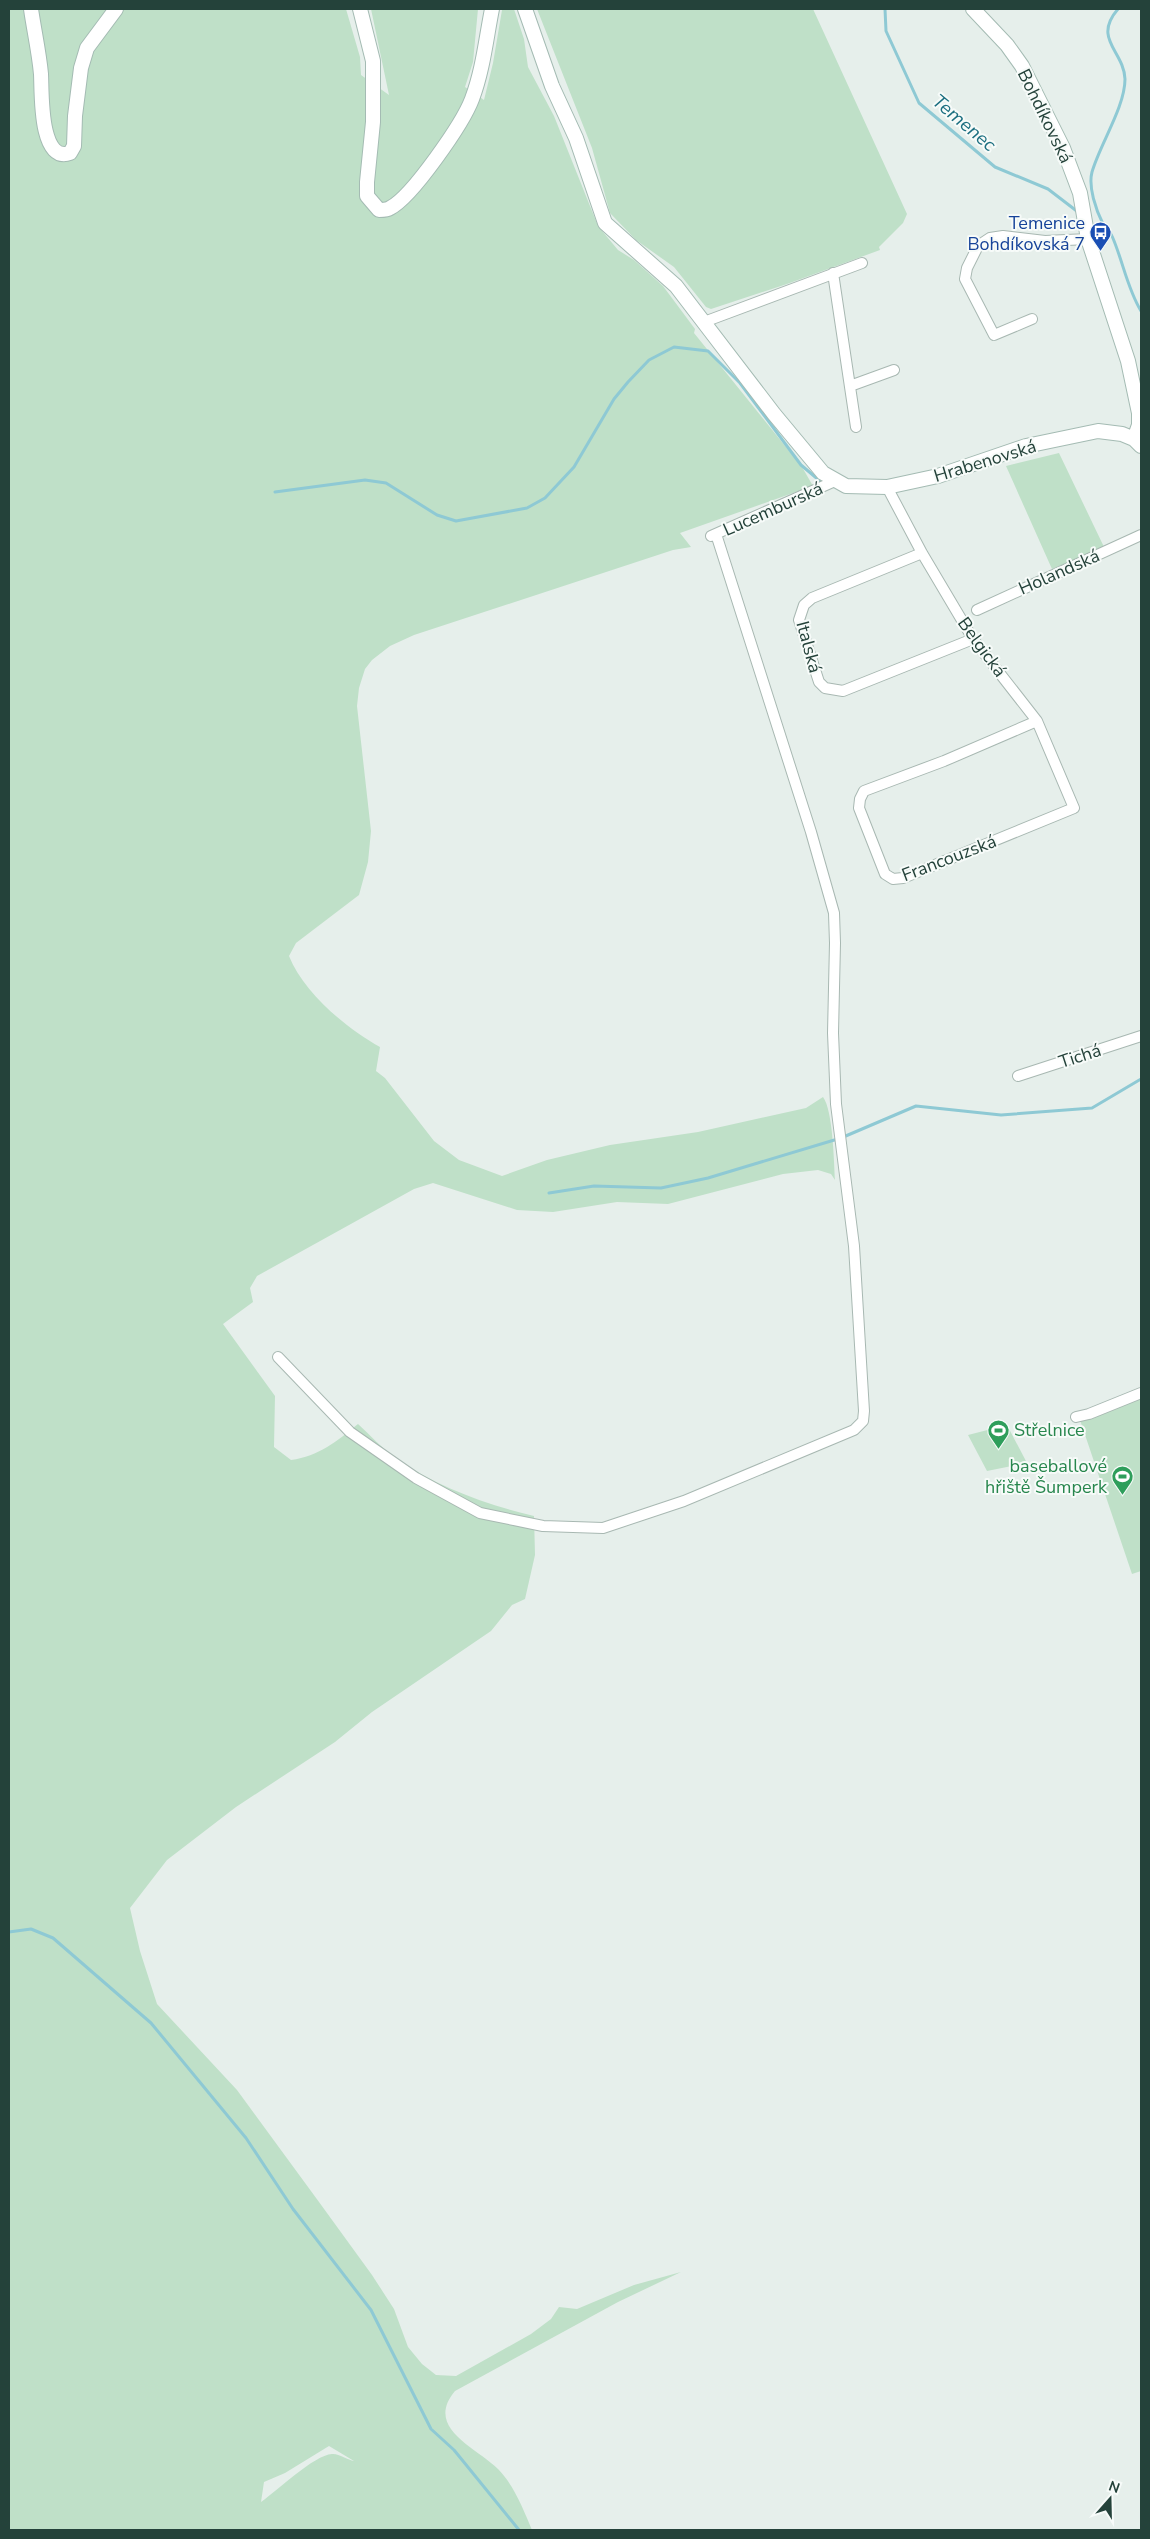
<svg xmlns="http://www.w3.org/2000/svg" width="1150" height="2539" font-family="'Nunito Sans',sans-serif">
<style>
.green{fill:#bfe0c8;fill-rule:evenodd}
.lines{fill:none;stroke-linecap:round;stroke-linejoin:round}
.stream{stroke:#8ec9d4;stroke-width:3}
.street-casing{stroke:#a8b8b2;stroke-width:12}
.secondary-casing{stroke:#a4bbb3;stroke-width:16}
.street{stroke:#fff;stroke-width:10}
.secondary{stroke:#fff;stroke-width:14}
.labels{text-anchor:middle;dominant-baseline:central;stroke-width:4;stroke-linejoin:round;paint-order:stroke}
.street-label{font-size:18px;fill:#24423a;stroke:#f7fbf9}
.transit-label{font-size:18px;fill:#164399;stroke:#f7fbf9;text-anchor:end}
.leisure-label{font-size:18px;fill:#27864d;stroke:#f7fbf9;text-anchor:start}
.water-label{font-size:19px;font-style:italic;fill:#1c6f80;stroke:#f7fbf9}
</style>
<rect width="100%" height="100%" fill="#e6efeb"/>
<path class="green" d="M9 9H346L360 57 361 75 389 95 371 9H478L473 62 465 87 484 100 493 63 502 10 514 9 524 39 528 67 554 116 598 226 618 250 634 260 663 286 695 329 694 333 802 467 813 486 680 533 691 547 673 550 414 635 390 646 372 660 365 669 359 688 357 706 371 831 368 862 359 895 296 943 289 956C304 993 346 1028 380 1047L376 1071 385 1078 434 1141 459 1160 502 1176 547 1160 610 1145 698 1132 806 1108 823 1097C833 1110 834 1162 835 1180L831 1174 818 1170 783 1174 668 1204 617 1202 553 1212 517 1210 433 1183 414 1189 257 1276 250 1288 253 1302 223 1324 275 1396 274 1447 291 1460C319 1456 336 1442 358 1424 370 1435 382 1448 395 1458 436 1486 486 1505 534 1516L535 1555 525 1599 512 1605 491 1631 372 1712 335 1742 236 1807 167 1860 130 1908 140 1951 157 2004 237 2090 319 2202 372 2275 394 2309 408 2347 422 2364 436 2375 456 2376 531 2334 551 2319 559 2307 577 2309 634 2285 681 2272 618 2302 455 2391C424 2428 476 2447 498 2469 514 2485 524 2511 532 2530H9ZM329 2446 354 2461C348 2460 338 2453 332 2454 314 2455 277 2491 261 2502L264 2482 285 2473Z
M537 9H813L907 214 903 223 879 247 880 250 787 284 711 309 706 307 674 267 636 240 610 213 592 148Z
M1059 453 1104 547 1052 569 1006 466Z
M1141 1397V1571L1132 1574 1080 1420Z
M1007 1425 1027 1463 987 1471 968 1435Z"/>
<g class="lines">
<path class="stream" d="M885 9 886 31 919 103 995 167 1048 189 1078 212
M1118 9C1092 39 1124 51 1125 79 1125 107 1100 144 1092 172 1088 187 1096 210 1103 224 1105 228 1110 231 1112 236 1123 261 1127 288 1141 311
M275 492 365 480 386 483 437 515 456 521 527 508 545 498 574 467 614 399 628 382 649 360 674 347 708 351 740 383 801 465 820 481
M549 1193 594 1186 661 1188 708 1178 841 1138 916 1106 1001 1115 1092 1108 1141 1079
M9 1932 31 1929 53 1938 151 2023 246 2138 293 2209 371 2310 431 2429 454 2450 519 2530"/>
<defs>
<path id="street" d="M833 273 856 427
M1032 319 994 335 965 279 967 268 978 246 990 238 1003 236 1045 241 1088 239
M704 322 862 263
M850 386 894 370
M887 487 922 553 973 639 1037 721 1074 808 903 878 893 879 885 874 859 808 860 799 864 791 944 761 1037 721
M711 536 835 481
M922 553 812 598 804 605 799 620 819 682 825 688 843 691 973 639
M977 610 1141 535
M1018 1076 1141 1036
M278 1357 350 1432 416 1478 480 1513 543 1526 603 1528 684 1501 854 1430 863 1421 864 1411 854 1246 836 1104 833 1033 835 943 834 913 811 832 716 534
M1076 1417 1089 1414 1141 1393"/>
<path id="secondary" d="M31 9C34 30 39 52 41 74 42 91 39 164 70 153L74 146 75 116 81 68 87 48 116 9
M360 9 373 61V122L367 182V196L379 210C383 210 387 210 390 208 412 197 463 123 472 99 483 70 486 39 492 9
M525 9 552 86 576 138 605 223 676 286 774 414 823 473 846 486 887 487 938 476 1026 446 1098 431 1122 434 1134 439 1141 446
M973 9 1007 45 1022 66 1063 148 1080 193 1088 239 1128 361 1139 413V425L1134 439"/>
</defs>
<use href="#street" class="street-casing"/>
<use href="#secondary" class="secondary-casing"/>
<use href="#street" class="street"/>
<use href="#secondary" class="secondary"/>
</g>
<defs>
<symbol id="bus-pin" viewBox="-11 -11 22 30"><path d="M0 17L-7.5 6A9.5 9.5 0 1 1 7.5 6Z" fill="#1a4fb4" stroke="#f7fbf9"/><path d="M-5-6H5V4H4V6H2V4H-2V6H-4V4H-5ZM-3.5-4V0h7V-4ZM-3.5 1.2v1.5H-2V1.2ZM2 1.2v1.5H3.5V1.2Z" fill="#fff"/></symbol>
<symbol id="stadium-pin" viewBox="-11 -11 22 30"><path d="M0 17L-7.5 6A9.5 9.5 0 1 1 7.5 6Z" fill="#2e9e5b" stroke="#f7fbf9"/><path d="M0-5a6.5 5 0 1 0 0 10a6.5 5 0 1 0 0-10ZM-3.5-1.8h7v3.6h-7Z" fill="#fff"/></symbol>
</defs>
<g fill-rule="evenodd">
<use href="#bus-pin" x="1088" y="220" width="25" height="34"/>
<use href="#stadium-pin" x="986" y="1418" width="25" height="34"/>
<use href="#stadium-pin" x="1110" y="1464" width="25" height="34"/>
</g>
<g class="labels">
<g class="street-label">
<text transform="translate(1045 116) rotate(64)">Bohdíkovská</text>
<text transform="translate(985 461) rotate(-17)">Hrabenovská</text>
<text transform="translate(773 509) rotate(-24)">Lucemburská</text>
<text transform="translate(1059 572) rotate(-24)">Holandská</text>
<text transform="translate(809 647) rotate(75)">Italská</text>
<text transform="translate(982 647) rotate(54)">Belgická</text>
<text transform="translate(949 858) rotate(-21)">Francouzská</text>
<text transform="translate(1080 1056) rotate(-18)">Tichá</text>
</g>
<g class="transit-label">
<text x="1085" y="223">Temenice<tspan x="1085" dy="21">Bohdíkovská 7</tspan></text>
</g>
<g class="leisure-label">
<text x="1014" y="1430">Střelnice</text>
<text x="1107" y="1466" text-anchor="end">baseballové<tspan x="1107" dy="21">hřiště Šumperk</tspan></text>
</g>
<g class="water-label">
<text transform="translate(964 123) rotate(40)">Temenec</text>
</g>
</g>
<rect width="1150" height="2539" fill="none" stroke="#24423a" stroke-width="20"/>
<g transform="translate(1110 2499) rotate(20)" stroke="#f7fbf9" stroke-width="4" paint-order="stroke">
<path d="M0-4L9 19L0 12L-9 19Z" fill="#24423a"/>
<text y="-8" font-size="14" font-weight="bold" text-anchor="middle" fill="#24423a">N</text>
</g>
</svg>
